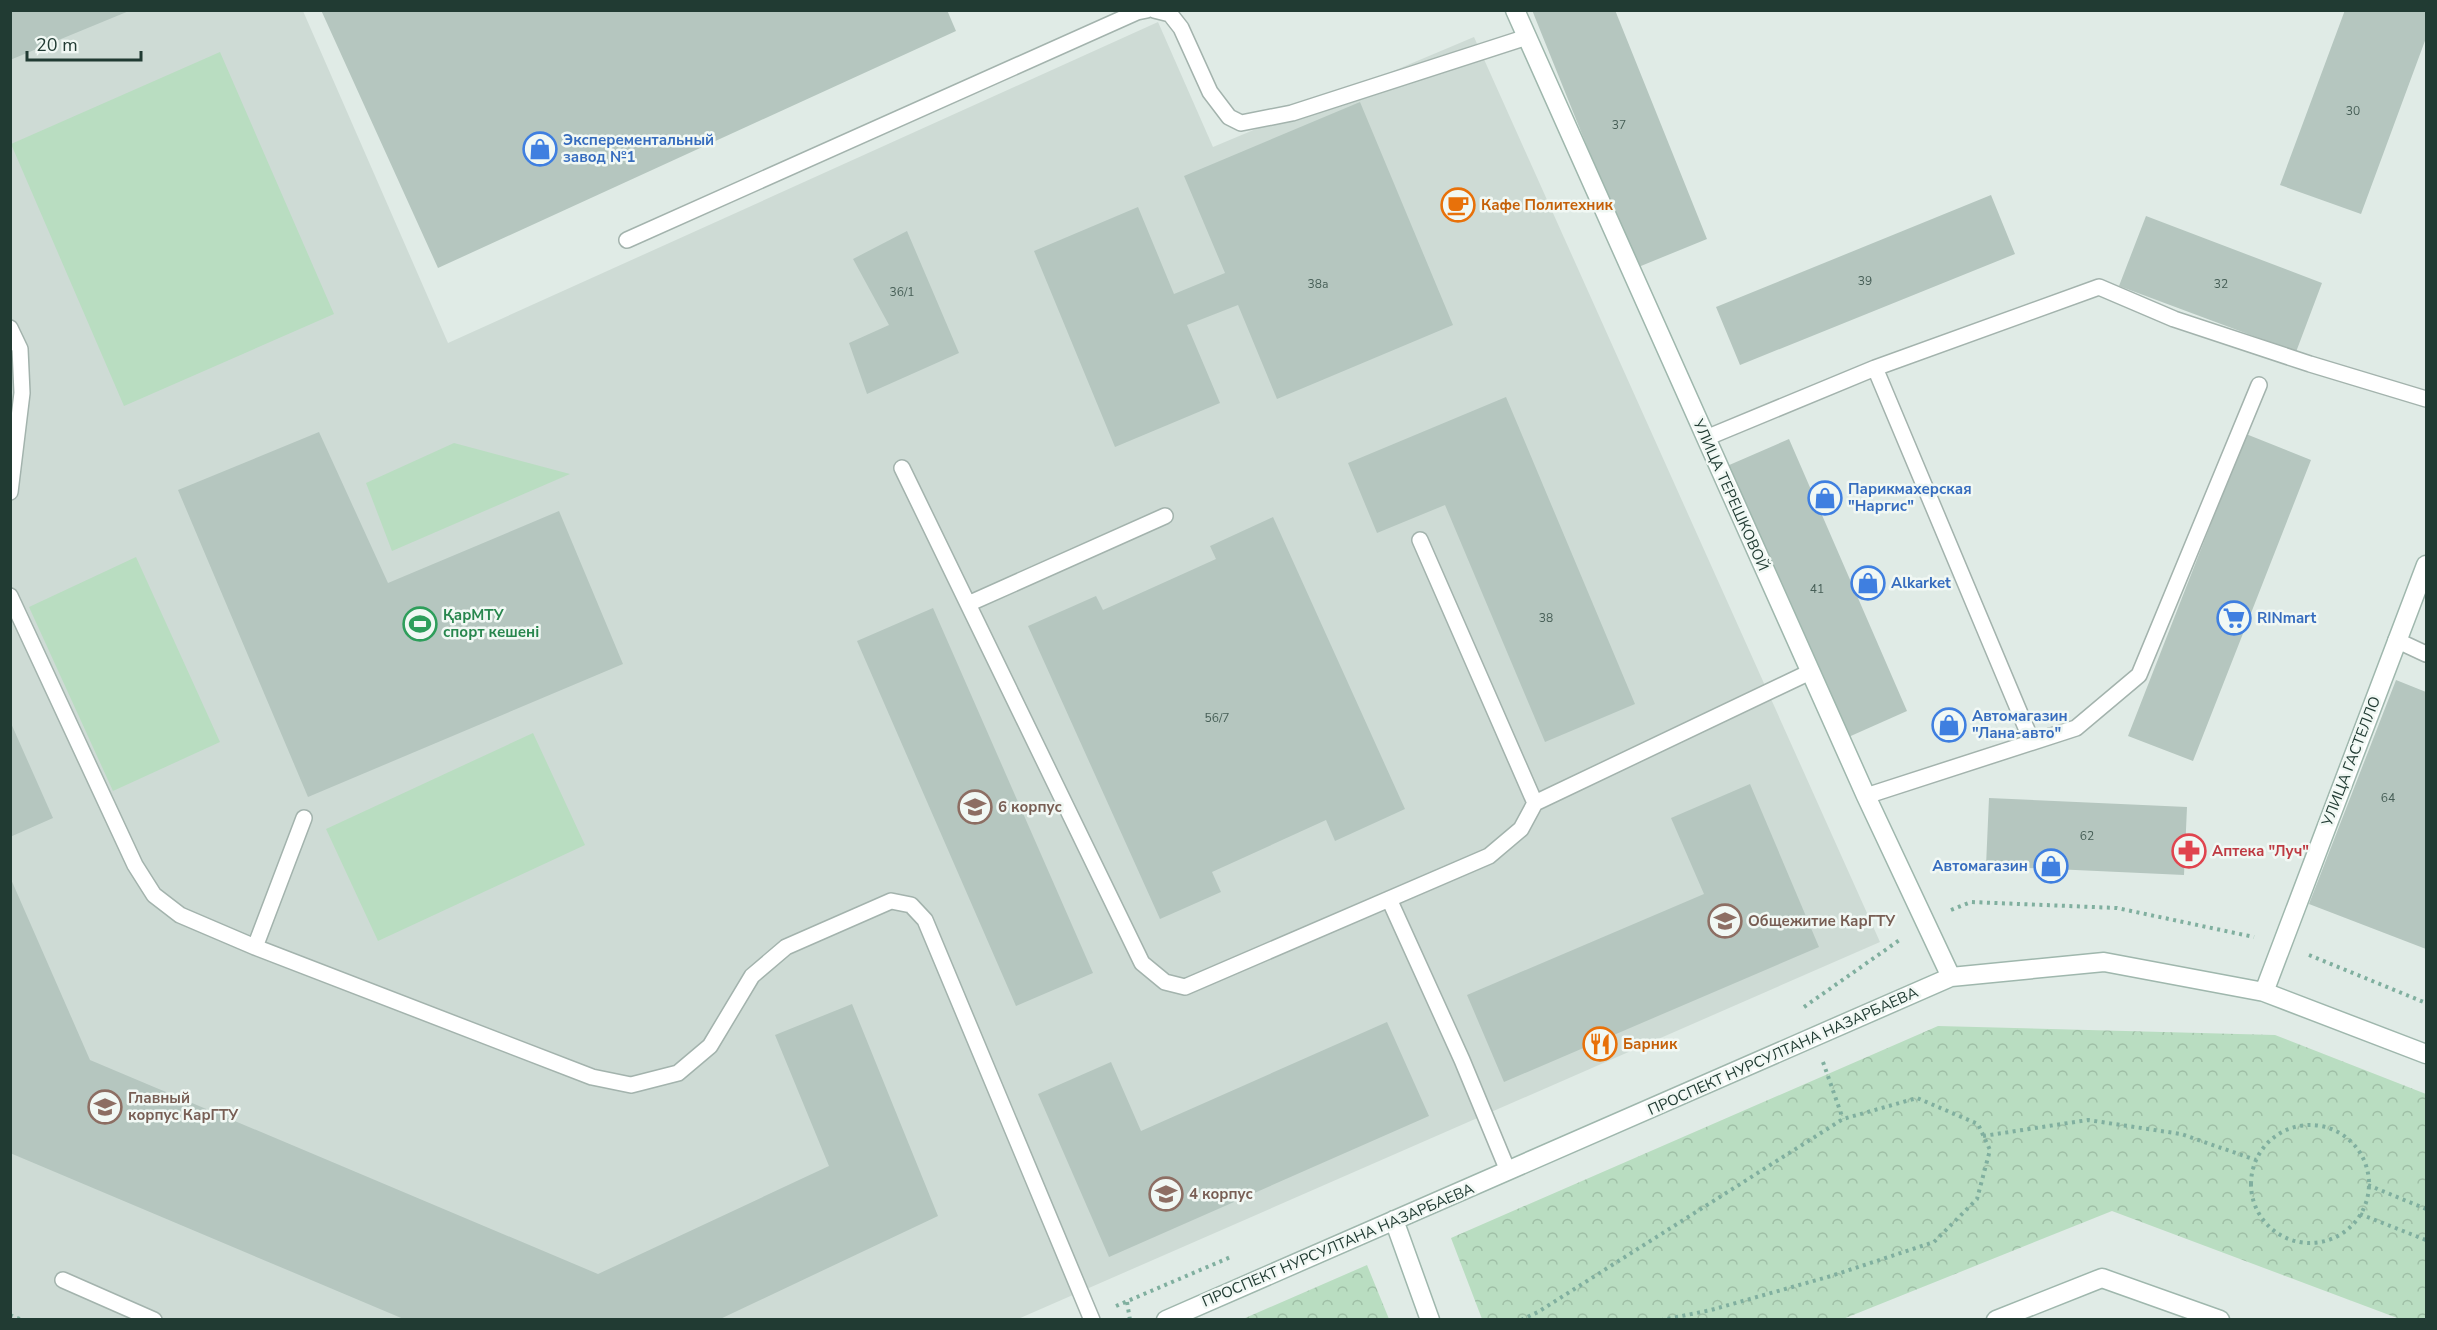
<svg xmlns="http://www.w3.org/2000/svg" width="2437" height="1330" font-family="'Nunito Sans',sans-serif">
<style>
.built{fill:#cedbd5}
.grass{fill:#b9ddc1}
.forest{fill:url(#forest-crowns)}
.building{fill:#b5c6bf}
.lines{fill:none;stroke-linecap:round;stroke-linejoin:round}
.lane-casing{stroke:#a3b3ad;stroke-width:18}
.secondary-casing{stroke:#9fb7ad;stroke-width:21}
.path{stroke:#80af9f;stroke-width:4;stroke-dasharray:3 4.5;stroke-linecap:butt}
.lane{stroke:#fff;stroke-width:15}
.secondary{stroke:#fff;stroke-width:18}
.labels{text-anchor:middle;dominant-baseline:central;stroke-width:5;stroke-linejoin:round;paint-order:stroke}
.number-label{font-size:12px;fill:#465e56}
.shop-label{font-size:15px;font-weight:bold;fill:#366cbe;stroke:#f1f8f4;text-anchor:start}
.food-label{font-size:15px;font-weight:bold;fill:#c56008;stroke:#f1f8f4;text-anchor:start}
.street-label{font-size:15px;fill:#213b33;stroke:#f1f8f4}
.leisure-label{font-size:15px;font-weight:bold;fill:#27864d;stroke:#f1f8f4;text-anchor:start}
.education-label{font-size:15px;font-weight:bold;fill:#785e54;stroke:#f1f8f4;text-anchor:start}
.health-label{font-size:15px;font-weight:bold;fill:#be3a42;stroke:#f1f8f4;text-anchor:start}
</style>
<defs>
<pattern id="forest-crowns" width="20" height="18" patternUnits="userSpaceOnUse" patternTransform="scale(1.5)"><rect width="20" height="18" fill="#b9ddc1"/><path d="M2 6a3 3 0 1 1 6 0M12 15a3 3 0 1 1 6 0" fill="none" stroke="#9fbfa6"/></pattern>
</defs>
<rect width="100%" height="100%" fill="#e0ebe6"/>
<path class="built" d="M10 11H303L448 343 1158 22 1213 147 1474 37 1880 942 1018 1319H11Z"/>
<path class="grass" d="M220 52 334 314 124 406 11 144Z
M454 443 570 474 392 551 366 483Z
M136 557 220 742 113 791 29 607Z
M533 733 585 845 378 941 326 829Z"/>
<path class="forest" d="M1938 1026 2275 1035 2426 1094V1319H2400L2112 1211 1843 1319H1482L1451 1238Z
M1367 1265 1389 1319H1243Z"/>
<path class="building" d="M10 10H129V11L10 60Z
M321 10H947L956 31 438 268Z
M1532 10H1615L1707 239 1636 268Z
M2345 10H2426V38L2361 214 2280 185Z
M1360 102 1453 325 1277 399 1238 305 1187 325 1220 403 1115 447 1034 251 1138 207 1174 294 1225 273 1184 176Z
M1991 195 2015 254 1740 365 1716 307Z
M2146 216 2322 283 2296 352 2119 286Z
M907 231 959 353 867 394 849 343 889 325 853 259Z
M1506 397 1635 704 1545 742 1445 505 1377 533 1348 463Z
M319 432 388 583 559 511 623 664 308 797 178 490Z
M2246 434 2311 460 2193 761 2128 736Z
M1789 439 1907 711 1844 739 1727 466Z
M1273 517 1405 809 1335 841 1326 820 1212 872 1221 892 1160 919 1028 626 1096 596 1103 610 1216 559 1210 546Z
M933 608 1093 973 1016 1006 857 641Z
M2396 680 2426 692V949L2309 904Z
M10 721 53 818 10 837Z
M1750 784 1819 947 1504 1082 1467 995 1704 894 1671 818Z
M1989 798 2187 807 2184 875 1986 866Z
M10 877 90 1060 598 1274 829 1166 775 1035 852 1004 938 1216 718 1320H406L10 1153Z
M1387 1022 1429 1116 1109 1257 1038 1094 1111 1062 1141 1131Z"/>
<g class="lines">
<defs>
<path id="lane" d="M1154 10 1170 14 1181 28 1210 92 1229 117 1241 123 1292 113 1527 37
M627 240 1137 12 1147 10
M10 328 20 349 22 393 10 492
M1875 368 2032 742
M1706 438 1875 368 2099 287 2174 319 2310 364 2426 399
M902 468 1142 963 1165 982 1185 987 1489 856 1521 829 1535 803 1810 672
M1420 540 1535 803
M10 596 135 865 154 895 180 915 255 947
M968 604 1165 516
M2396 640 2426 654
M1866 796 2076 728 2139 675 2259 385
M304 818 255 947 592 1077 631 1085 678 1073 710 1046 752 976 786 947 891 901 911 905 925 920 1092 1320
M1389 899 1462 1060 1508 1171
M63 1280 154 1320"/>
<path id="secondary" d="M1515 10 1866 796 1951 977
M2264 992 2426 565
M1394 1220 1430 1320
M1166 1320 1951 977 2104 962 2264 992 2426 1054
M1996 1320 2102 1278 2220 1320"/>
</defs>
<use href="#lane" class="lane-casing"/>
<use href="#secondary" class="secondary-casing"/>
<path class="path" d="M1951 910 1971 902 2117 908 2254 937
M2309 955 2426 1003
M1804 1007 1901 939
M1823 1062 1843 1119
M2251 1184a59 59 0 1 1 118 0a59 59 0 1 1-118 0Z
M1983 1136 2088 1120 2181 1134 2256 1160
M2368 1185 2426 1209
M2360 1214 2426 1240
M1127 1302 1130 1320
M1116 1306 1233 1256
M10 1315 22 1320
M1521 1320 1538 1312 1843 1119 1917 1098 1978 1124 1990 1150 1977 1199 1934 1242 1831 1276 1711 1310 1662 1320"/>
<use href="#lane" class="lane"/>
<use href="#secondary" class="secondary"/>
</g>
<defs>
<symbol id="shop-ring" viewBox="-11 -11 22 22"><circle r="9.5" fill="#f1f8f4" stroke="#3f7fe0" stroke-width="1.5"/><path d="M-5-2.5h2.3a2.7 3.5 0 0 1 5.4 0H5L5.5 6h-11ZM-1.5-2.5h3a1.5 2.3 0 0 0-3 0Z" fill="#3f7fe0"/></symbol>
<symbol id="cafe-ring" viewBox="-11 -11 22 22"><circle r="9.5" fill="#f1f8f4" stroke="#e8710a" stroke-width="1.5"/><path d="M-5.5-4.5H6V0H3Q3 3.5 0 3.5H-2.5Q-5.5 3.5-5.5 0ZM3-3.2v2h1.7v-2ZM-6 4.5H4V6H-6Z" fill="#e8710a"/></symbol>
<symbol id="supermarket-ring" viewBox="-11 -11 22 22"><circle r="9.5" fill="#f1f8f4" stroke="#3f7fe0" stroke-width="1.5"/><path d="M-6-5.5h2.5l.6 2H6L4.5 2H-2.5L-4.4-4H-6ZM-1.5 3.2a1.3 1.3 0 1 0 .1 0ZM3 3.2a1.3 1.3 0 1 0 .1 0Z" fill="#3f7fe0"/></symbol>
<symbol id="stadium-ring" viewBox="-11 -11 22 22"><circle r="9.5" fill="#f1f8f4" stroke="#2e9e5b" stroke-width="1.5"/><path d="M0-5a6.5 5 0 1 0 0 10a6.5 5 0 1 0 0-10ZM-3.5-1.8h7v3.6h-7Z" fill="#2e9e5b"/></symbol>
<symbol id="university-ring" viewBox="-11 -11 22 22"><circle r="9.5" fill="#f1f8f4" stroke="#8d6e63" stroke-width="1.5"/><path d="M0-5L7-2L0 1L-7-2ZM-4 1L0 2.5L4 1V4Q0 6-4 4Z" fill="#8d6e63"/></symbol>
<symbol id="pharmacy-ring" viewBox="-11 -11 22 22"><circle r="9.5" fill="#f1f8f4" stroke="#e0444e" stroke-width="1.5"/><path d="M-2-6h4v4h4v4h-4v4h-4v-4h-4v-4h4Z" fill="#e0444e"/></symbol>
<symbol id="restaurant-ring" viewBox="-11 -11 22 22"><circle r="9.5" fill="#f1f8f4" stroke="#e8710a" stroke-width="1.5"/><path d="M-5-6h1v4h1v-4h1v4h1v-4h1v5L-1.5 .5V6h-2V.5L-5-1ZM5-6V6H3V1.5H1.5Q1.5-4 5-6Z" fill="#e8710a"/></symbol>
</defs>
<g fill-rule="evenodd">
<use href="#shop-ring" x="521" y="130" width="38" height="38"/>
<use href="#cafe-ring" x="1439" y="186" width="38" height="38"/>
<use href="#shop-ring" x="1806" y="479" width="38" height="38"/>
<use href="#shop-ring" x="1849" y="564" width="38" height="38"/>
<use href="#supermarket-ring" x="2215" y="599" width="38" height="38"/>
<use href="#stadium-ring" x="401" y="605" width="38" height="38"/>
<use href="#shop-ring" x="1930" y="706" width="38" height="38"/>
<use href="#university-ring" x="956" y="788" width="38" height="38"/>
<use href="#pharmacy-ring" x="2170" y="832" width="38" height="38"/>
<use href="#shop-ring" x="2032" y="847" width="38" height="38"/>
<use href="#university-ring" x="1706" y="902" width="38" height="38"/>
<use href="#restaurant-ring" x="1581" y="1025" width="38" height="38"/>
<use href="#university-ring" x="86" y="1088" width="38" height="38"/>
<use href="#university-ring" x="1147" y="1175" width="38" height="38"/>
</g>
<g class="labels">
<g class="number-label">
<text x="2353" y="111">30</text>
<text x="1619" y="125">37</text>
<text x="1865" y="281">39</text>
<text x="1318" y="284">38а</text>
<text x="2221" y="284">32</text>
<text x="902" y="292">36/1</text>
<text x="1817" y="589">41</text>
<text x="1546" y="618">38</text>
<text x="1217" y="718">56/7</text>
<text x="2388" y="798">64</text>
<text x="2087" y="836">62</text>
</g>
<g class="shop-label">
<text x="563" y="140">Эксперементальный<tspan x="563" dy="17">завод №1</tspan></text>
<text x="1848" y="489">Парикмахерская<tspan x="1848" dy="17">"Наргис"</tspan></text>
<text x="1891" y="583">Alkarket</text>
<text x="2257" y="618">RINmart</text>
<text x="1972" y="716">Автомагазин<tspan x="1972" dy="17">"Лана-авто"</tspan></text>
<text x="2028" y="866" text-anchor="end">Автомагазин</text>
</g>
<g class="food-label">
<text x="1481" y="205">Кафе Политехник</text>
<text x="1623" y="1044">Барник</text>
</g>
<g class="street-label">
<text transform="translate(1731 495) rotate(66)">УЛИЦА ТЕРЕШКОВОЙ</text>
<text transform="translate(2351 761) rotate(-69)">УЛИЦА ГАСТЕЛЛО</text>
<text transform="translate(1783 1051) rotate(-24)">ПРОСПЕКТ НУРСУЛТАНА НАЗАРБАЕВА</text>
<text transform="translate(1338 1245) rotate(-23)">ПРОСПЕКТ НУРСУЛТАНА НАЗАРБАЕВА</text>
</g>
<g class="leisure-label">
<text x="443" y="615">ҚарМТУ<tspan x="443" dy="17">спорт кешені</tspan></text>
</g>
<g class="education-label">
<text x="998" y="807">6 корпус</text>
<text x="1748" y="921">Общежитие КарГТУ</text>
<text x="128" y="1098">Главный<tspan x="128" dy="17">корпус КарГТУ</tspan></text>
<text x="1189" y="1194">4 корпус</text>
</g>
<g class="health-label">
<text x="2212" y="851">Аптека "Луч"</text>
</g>
</g>
<rect width="2437" height="1330" fill="none" stroke="#213b33" stroke-width="24"/>
<path d="M27 51v9h114v-9" fill="none" stroke="#213b33" stroke-width="3"/>
<text x="36" y="51" font-size="18" fill="#213b33" stroke="#f1f8f4" stroke-width="4.5" paint-order="stroke">20 m</text>
</svg>
